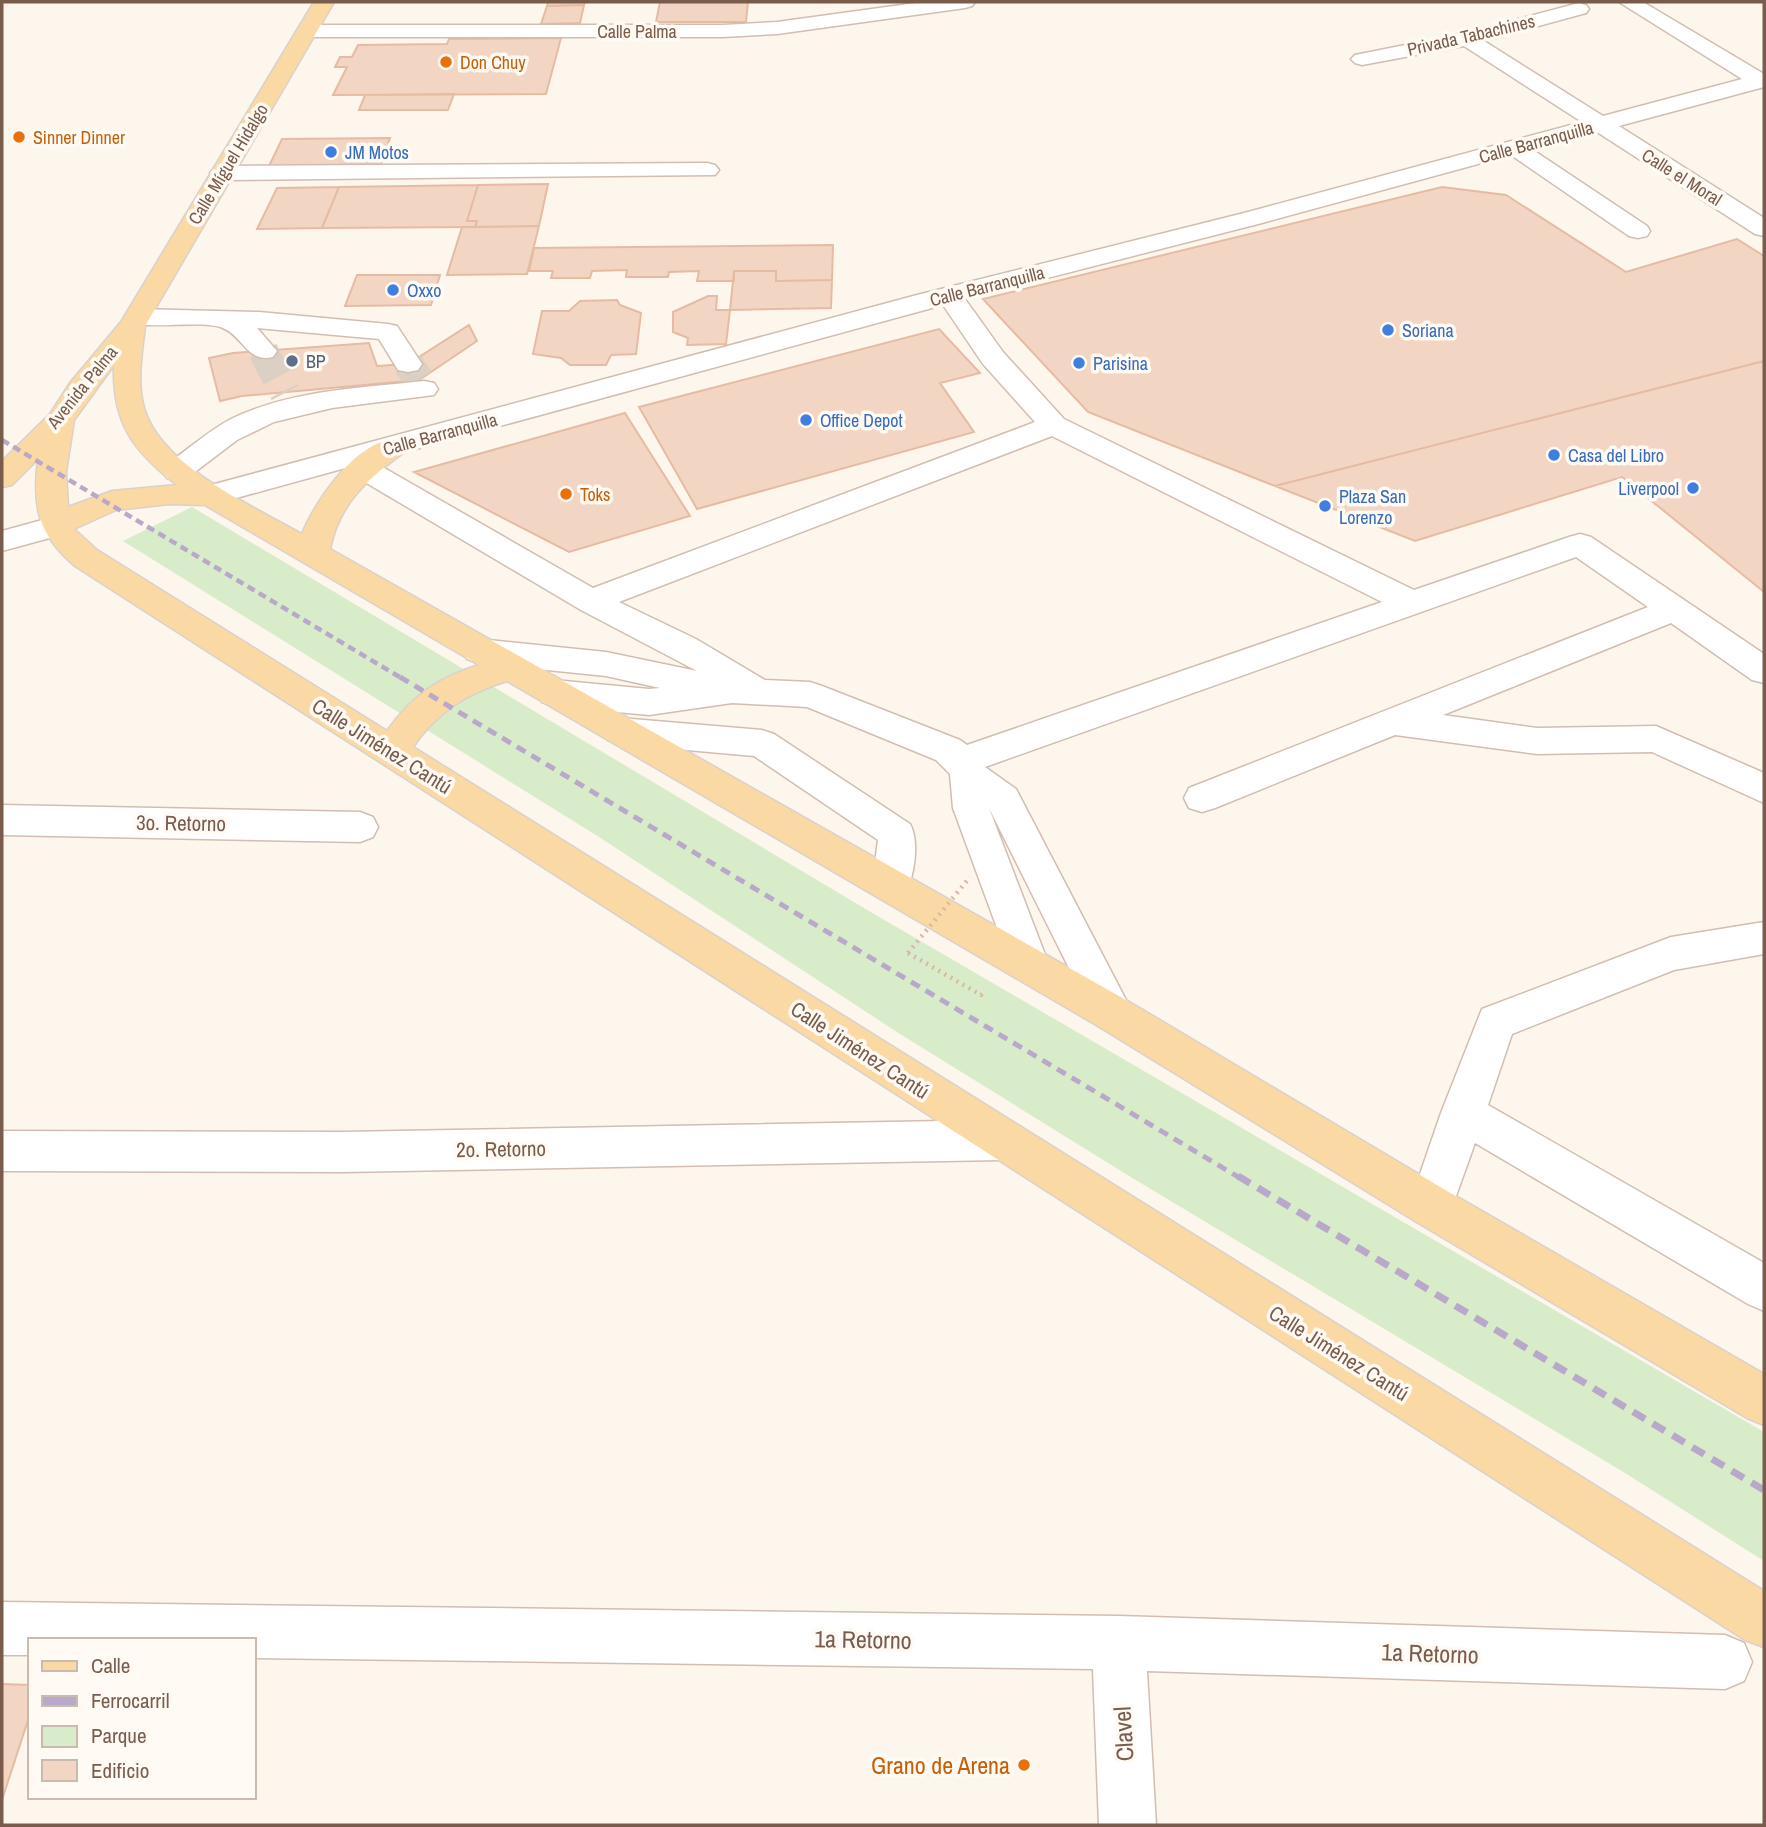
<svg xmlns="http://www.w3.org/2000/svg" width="1766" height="1827" font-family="'Archivo Narrow',sans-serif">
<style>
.green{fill:#d8ecc9}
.building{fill:#f3d5c3;stroke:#e6bba3;stroke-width:2}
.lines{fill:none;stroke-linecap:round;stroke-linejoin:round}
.minor-tunnel{stroke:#dcd0c4;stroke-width:30;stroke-dasharray:30 15;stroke-linecap:butt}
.minor-casing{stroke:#d1beb0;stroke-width:3}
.major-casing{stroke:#dad1cd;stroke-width:3}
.path{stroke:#d9b8a5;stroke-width:4.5;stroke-dasharray:2 5;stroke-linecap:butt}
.minor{fill:#fff;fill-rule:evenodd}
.major{fill:#fbd9a5;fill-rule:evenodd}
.rail-far2{stroke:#b9a8c9;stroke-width:4.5;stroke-dasharray:8 5;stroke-linecap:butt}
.rail-far1{stroke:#b9a8c9;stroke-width:5;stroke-dasharray:10 7;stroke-linecap:butt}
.rail{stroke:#b9a8c9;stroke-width:7;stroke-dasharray:14 9;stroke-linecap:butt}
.path-bridge{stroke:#d9b8a5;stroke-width:4.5;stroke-dasharray:2 5;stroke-linecap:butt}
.food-dot{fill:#e8710a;stroke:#fffaf3;stroke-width:2.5}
.shop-dot{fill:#3f7fe0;stroke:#fffaf3;stroke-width:2.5}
.service-dot{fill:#5c6f8a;stroke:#fffaf3;stroke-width:2.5}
.labels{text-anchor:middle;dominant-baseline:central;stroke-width:7;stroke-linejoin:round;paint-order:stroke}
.far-street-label{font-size:18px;fill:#7a5c4d;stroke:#fffaf3}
.far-food-label{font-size:18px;fill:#c56008;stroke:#fffaf3;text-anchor:start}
.far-shop-label{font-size:18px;fill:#366cbe;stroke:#fffaf3;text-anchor:start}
.far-service-label{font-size:18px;fill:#4e5e75;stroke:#fffaf3;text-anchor:start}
.street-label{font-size:21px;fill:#7a5c4d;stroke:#fffaf3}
.near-street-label{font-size:24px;fill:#7a5c4d;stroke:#fffaf3}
.near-food-label{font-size:24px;fill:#c56008;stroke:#fffaf3;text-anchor:end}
</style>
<rect width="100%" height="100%" fill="#fdf6ec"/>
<path class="green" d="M192 507 869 911 1764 1432V1561L1625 1473 1134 1179 900 1034 599 837 123 541Z"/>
<path class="building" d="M548 2H585L584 5 547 6Z
M660 2H748L746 22H656Z
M584 5 580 23 541 24 547 6Z
M561 38 546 94 333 95 347 67H335L340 57H352L358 45 447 44 449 39Z
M454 94 448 110H359L365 95Z
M390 138 381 164 269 166 282 139Z
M548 184 539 226 475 227 477 221H467L478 185Z
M478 185 467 221H477L475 227 322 228 339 187Z
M339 187 322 228 257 229 277 188Z
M1442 187 1506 195 1626 272 1737 239 1764 256V361L1275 486 1088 412 983 299Z
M539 226 527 274 447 275 462 227Z
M833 245 832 280 776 281V271H734V281H697L699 271 669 272 668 277H626L627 270 592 271 590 278H551L553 271H529L534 248Z
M734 271H776V281L832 280 831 308 730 310Z
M357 275H440L431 305 345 306Z
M708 296H717L716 310H730L726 344 687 345 688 338 673 332V312Z
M617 300 620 305 641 313 636 354 611 355 606 365H570L561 358 533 354 542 311H569L580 301Z
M469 325 477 341 419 380 242 396 220 401 209 358 233 353 369 343 377 366 408 364Z
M939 329 980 373 940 383 974 432 697 509 639 407Z
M1764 361V592L1622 477 1415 541 1275 486Z
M625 413 690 516 569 552 414 472Z
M2 1684 30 1685V1714L2 1800Z"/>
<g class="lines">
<path class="minor-tunnel" d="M263 351 285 393
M408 364 419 380"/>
<defs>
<path id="minor" d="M923 2H975L972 6 965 8 777 34 723 37H307L300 35 297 31 300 27 307 25H723L777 22Z
M1619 2H1643L1764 74V87L1619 126 1764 218V236L1755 234 1597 132 1533 150 1647 226 1650 231 1647 236 1638 238 1629 236 1511 155 1262 223 965 299 1003 352 1064 419 1414 590 1569 537 1580 534 1591 537 1764 654V683L1752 680 1671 623 1443 715 1537 728 1656 726 1764 773V803L1652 752 1537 754 1395 735 1215 808 1202 812 1189 808 1184 798 1189 788 1648 607 1576 557 985 767 1016 789 1126 1000 1132 1013 1126 1026 1112 1031 1098 1026 989 808 1049 965 1043 977 1029 982 1015 977 953 808 950 774 936 760 807 707 732 703 649 715 554 706 542 702 537 693 542 684 554 680 649 689 660 688 606 676 479 663 467 659 462 651 467 643 479 639 606 652 697 671 581 610 353 475 349 467 211 505 200 502 196 495 200 488 211 485 917 295 1244 213 1582 122 1464 46 1362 65 1355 63 1351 59 1355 55 1465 33 1579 3 1586 5 1589 9 1586 13 1484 41 1603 116 1742 79ZM943 305 983 364 1035 422 593 588 372 461ZM1052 436 1382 602 967 745 960 740 822 686 810 682 765 680 696 639 619 602Z
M707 163 715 165 719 170 715 175 222 180 214 178 210 173 214 168 222 166Z
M138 309 259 312 388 324 397 326 422 364 418 370 408 372 398 370 379 339 257 328 277 351 273 357C247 363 244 337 223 328 204 320 154 329 129 323L125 317 129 311Z
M424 381 434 383 438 389 434 395 332 408 274 422 237 440 187 478 177 480 167 478 162 471 167 464C189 449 209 430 233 418 292 390 361 388 424 381Z
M57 516 68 519 72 526 68 533 2 551V531Z
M620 718 762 730 774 734 910 824C920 842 914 878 904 897L891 902 878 897 872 886 878 840 754 756 620 744 608 740 603 731 608 722Z
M2 805 360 812 373 817 378 827 373 837 360 842 2 835Z
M1764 922V954L1674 970 1512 1034 1488 1105 1764 1263V1311L1748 1304 1475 1143 1447 1221 1431 1228 1415 1221 1409 1206 1441 1113 1482 1009 1671 937Z
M1001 1120 1016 1126 1023 1140 1016 1154 1001 1160 343 1172 2 1171V1131L343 1132Z
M2 1602 1119 1616 1725 1635 1744 1643 1752 1662 1744 1681 1725 1689 1147 1671 1156 1825H1099L1093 1669 254 1658V1640H30V1655H2Z"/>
<path id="major" d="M314 2H334L145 326C142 353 136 384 145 411 163 467 254 507 302 534 315 501 363 430 403 441L407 447 403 453C367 479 339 504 330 549L1126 1000 1447 1191 1764 1374V1425L1747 1418 1415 1221 1098 1026 507 681C467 693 437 712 413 747L1764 1591V1647L1745 1640 75 566C38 535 32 506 38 459L12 485 2 487V461L50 414 70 383 121 322ZM114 365C112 423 133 451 177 485L112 491 68 507 66 472 74 420ZM169 504 205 505 479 665C439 677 411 697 387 731L97 550 74 529 116 510Z"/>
</defs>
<use href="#minor" class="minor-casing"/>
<use href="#major" class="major-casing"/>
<path class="path" d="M908 953 981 995 983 993"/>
<use href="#minor" class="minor"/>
<use href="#major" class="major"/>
<path class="rail-far2" d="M2 440 403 679"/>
<path class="rail-far1" d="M400 677 1240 1178"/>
<path class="rail" d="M1238 1176 1764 1490"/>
<path class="path-bridge" d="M908 953 970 877"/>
</g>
<g class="food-dot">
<circle cx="446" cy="62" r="7"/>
<circle cx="19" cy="137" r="7"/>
<circle cx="566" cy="494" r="7"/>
<circle cx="1024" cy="1765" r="7"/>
</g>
<g class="shop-dot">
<circle cx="331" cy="152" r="7"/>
<circle cx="393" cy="290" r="7"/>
<circle cx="1388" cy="330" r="7"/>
<circle cx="1079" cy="363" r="7"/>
<circle cx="806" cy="420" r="7"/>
<circle cx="1554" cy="455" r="7"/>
<circle cx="1693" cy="488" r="7"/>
<circle cx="1325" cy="506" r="7"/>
</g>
<circle class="service-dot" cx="292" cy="361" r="7"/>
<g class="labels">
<g class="far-street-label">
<text x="637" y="31">Calle Palma</text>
<text transform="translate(1471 35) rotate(-13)">Privada Tabachines</text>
<text transform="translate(1536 142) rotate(-15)">Calle Barranquilla</text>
<text transform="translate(228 164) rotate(-59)">Calle Míguel Hidalgo</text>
<text transform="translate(1682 177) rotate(32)">Calle el Moral</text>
<text transform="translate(987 286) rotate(-14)">Calle Barranquilla</text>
<text transform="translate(82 387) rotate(-51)">Avenida Palma</text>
<text transform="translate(440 434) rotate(-15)">Calle Barranquilla</text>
</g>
<g class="far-food-label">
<text x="460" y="62">Don Chuy</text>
<text x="33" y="137">Sinner Dinner</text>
<text x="580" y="494">Toks</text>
</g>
<g class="far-shop-label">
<text x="345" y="152">JM Motos</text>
<text x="407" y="290">Oxxo</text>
<text x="1402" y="330">Soriana</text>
<text x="1093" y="363">Parisina</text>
<text x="820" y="420">Office Depot</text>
<text x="1568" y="455">Casa del Libro</text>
<text x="1679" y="488" text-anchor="end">Liverpool</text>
<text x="1339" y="496">Plaza San<tspan x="1339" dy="21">Lorenzo</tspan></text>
</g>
<g class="far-service-label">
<text x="306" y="361">BP</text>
</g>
<g class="street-label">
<text transform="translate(382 746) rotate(32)">Calle Jiménez Cantú</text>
<text transform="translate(181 823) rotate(1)">3o. Retorno</text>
<text transform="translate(860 1050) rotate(33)">Calle Jiménez Cantú</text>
<text transform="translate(501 1149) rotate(-1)">2o. Retorno</text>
<text transform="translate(1339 1353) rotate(32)">Calle Jiménez Cantú</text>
</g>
<g class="near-street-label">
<text transform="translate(863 1639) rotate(1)">1a Retorno</text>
<text transform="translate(1430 1653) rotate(2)">1a Retorno</text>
<text transform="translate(1123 1734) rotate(-93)">Clavel</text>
</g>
<g class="near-food-label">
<text x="1010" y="1765">Grano de Arena</text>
</g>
</g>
<rect width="1766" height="1827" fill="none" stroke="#7a5c4d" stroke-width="7"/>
<rect x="28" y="1638" width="228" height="161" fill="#fffaf3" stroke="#cabbb1" stroke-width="2"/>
<rect x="42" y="1661" width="35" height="10" fill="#fbd9a5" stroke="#cabbb1" stroke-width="2"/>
<text x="91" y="1673" font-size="21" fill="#7a5c4d">Calle</text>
<rect x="42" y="1696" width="35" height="10" fill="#b9a8c9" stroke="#cabbb1" stroke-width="2"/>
<text x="91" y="1708" font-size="21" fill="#7a5c4d">Ferrocarril</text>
<rect x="42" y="1726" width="35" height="21" fill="#d8ecc9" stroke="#cabbb1" stroke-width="2"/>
<text x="91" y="1743" font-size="21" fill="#7a5c4d">Parque</text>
<rect x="42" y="1760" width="35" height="21" fill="#f3d5c3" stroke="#cabbb1" stroke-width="2"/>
<text x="91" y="1778" font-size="21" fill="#7a5c4d">Edificio</text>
</svg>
